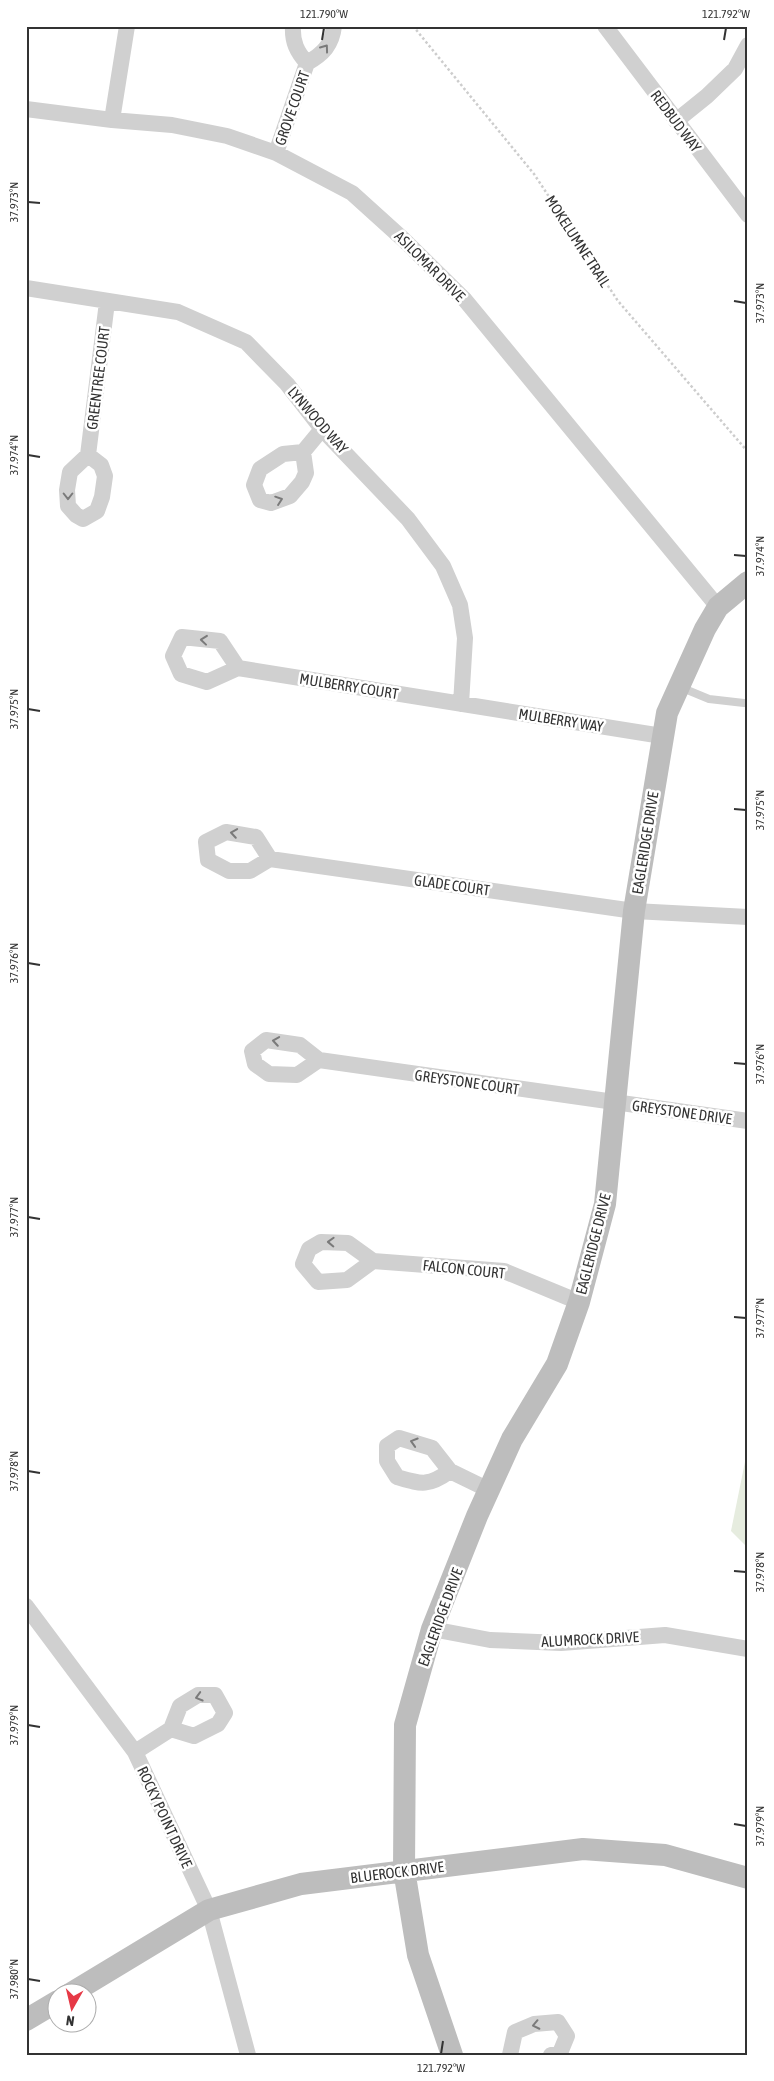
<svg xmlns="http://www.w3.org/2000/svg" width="774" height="2081" font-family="'Asap Condensed',sans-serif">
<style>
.green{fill:#e6ecdf}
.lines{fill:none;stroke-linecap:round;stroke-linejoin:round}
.path{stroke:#cdcdcd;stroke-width:2.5;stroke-dasharray:2.5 2.5;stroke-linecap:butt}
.lane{stroke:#d0d0d0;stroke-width:8}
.street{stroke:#d0d0d0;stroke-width:16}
.secondary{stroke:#bdbdbd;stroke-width:22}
.oneway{stroke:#7a7a7a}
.ticks{fill:none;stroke:#333;stroke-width:2}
.labels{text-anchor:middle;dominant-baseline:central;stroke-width:5;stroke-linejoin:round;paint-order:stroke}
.street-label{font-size:15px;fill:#333;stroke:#fff}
.neatline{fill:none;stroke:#333;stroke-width:2}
.ticks-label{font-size:12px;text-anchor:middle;fill:#333}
</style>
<rect width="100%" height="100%" fill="#fff"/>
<path class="green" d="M748 1447V1548L731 1531Z"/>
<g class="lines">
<path class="path" d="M413 26 534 174 618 301 748 452"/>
<path class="lane" d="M680 687 709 699 744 703"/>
<path class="street" d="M293 26C292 42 297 52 307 63
M605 26 748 215
M307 63C323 54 332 45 334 26
M26 109 112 120 172 125 227 136 276 153 352 193 404 240 465 300 718 607
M112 120 127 26
M676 121 707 96 735 69 748 45
M276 153 307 63
M26 288 178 312 246 342 287 384 322 429 408 519 443 566 460 605 465 638 461 704
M303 452 306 473 302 482 290 496 271 503 260 500 254 485 260 469 283 454 303 452 322 429
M88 455 101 465 105 476 102 497 97 511 83 519 76 515 68 506 67 490 70 472 88 455 107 302
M238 668 220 641 182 637 173 656 181 674 207 682 238 668 662 736
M270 859 256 837 226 832 206 842 208 860 229 871H250L270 859 634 911 748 917
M319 1060 297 1075 269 1074 255 1064 252 1051 266 1040 300 1045 319 1060 748 1121
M373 1261 347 1280 318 1282 303 1264 309 1249 321 1242 348 1243 373 1261 504 1271 579 1302
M450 1471C428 1487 421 1484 397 1477L387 1461V1446L399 1438 432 1448 450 1471 489 1490
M26 1606 135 1752 209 1910 248 2055
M432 1629 490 1640 561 1643 665 1635 748 1649
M135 1752 171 1729 180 1706 198 1695H215L225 1713 218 1724 194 1736 171 1729
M510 2055 515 2032 534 2024 558 2022 567 2036 560 2053 551 2055"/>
<path class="secondary" d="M70 1994 209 1910 301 1884 583 1849 665 1855 748 1878
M26 2020 58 2001
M452 2055 418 1955 404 1870 405 1725 432 1629 477 1516 512 1439 557 1364 579 1302 605 1204 634 911 667 713 705 629 718 607 748 582"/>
</g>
<defs><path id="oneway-chevron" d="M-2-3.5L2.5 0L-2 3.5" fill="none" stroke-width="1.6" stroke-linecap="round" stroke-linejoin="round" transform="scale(1.25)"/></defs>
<g class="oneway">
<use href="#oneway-chevron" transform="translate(325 48) rotate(-54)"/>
<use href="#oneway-chevron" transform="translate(68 496) rotate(90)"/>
<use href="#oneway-chevron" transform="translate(279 500) rotate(-19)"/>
<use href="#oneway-chevron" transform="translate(204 640) rotate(-174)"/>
<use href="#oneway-chevron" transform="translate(234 833) rotate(-171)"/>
<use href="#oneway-chevron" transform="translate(276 1041) rotate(-171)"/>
<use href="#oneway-chevron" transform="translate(331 1242) rotate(-178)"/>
<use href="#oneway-chevron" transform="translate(414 1442) rotate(-163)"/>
<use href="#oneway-chevron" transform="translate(199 1697) rotate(164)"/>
<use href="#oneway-chevron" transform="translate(536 2025) rotate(168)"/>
</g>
<path class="ticks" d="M322 40 324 28M724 40 726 28M28 202 40 203M734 301 746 303M28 455 40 457M734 555 746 556M28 709 40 711M734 809 746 810M28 963 40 965M734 1063 746 1064M28 1217 40 1219M734 1317 746 1318M28 1471 40 1473M734 1571 746 1572M28 1725 40 1727M734 1824 746 1826M28 1979 40 1981M441 2054 443 2041"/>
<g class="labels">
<g class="street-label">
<text transform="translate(292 108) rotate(-71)">GROVE COURT</text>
<text transform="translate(676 121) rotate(53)">REDBUD WAY</text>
<text transform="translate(578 241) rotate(57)">MOKELUMNE TRAIL</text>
<text transform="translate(430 266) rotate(45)">ASILOMAR DRIVE</text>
<text transform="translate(98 378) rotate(-83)">GREENTREE COURT</text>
<text transform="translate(318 420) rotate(49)">LYNWOOD WAY</text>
<text transform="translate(349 686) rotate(9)">MULBERRY COURT</text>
<text transform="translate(561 720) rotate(9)">MULBERRY WAY</text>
<text transform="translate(645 843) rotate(-81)">EAGLERIDGE DRIVE</text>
<text transform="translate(452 885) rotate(8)">GLADE COURT</text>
<text transform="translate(467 1082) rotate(8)">GREYSTONE COURT</text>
<text transform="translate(682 1112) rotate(8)">GREYSTONE DRIVE</text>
<text transform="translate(593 1244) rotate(-76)">EAGLERIDGE DRIVE</text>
<text transform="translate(464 1269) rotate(6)">FALCON COURT</text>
<text transform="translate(440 1617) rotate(-70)">EAGLERIDGE DRIVE</text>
<text transform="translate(590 1639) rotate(-3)">ALUMROCK DRIVE</text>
<text transform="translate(165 1817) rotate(65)">ROCKY POINT DRIVE</text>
<text transform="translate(397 1872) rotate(-7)">BLUEROCK DRIVE</text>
</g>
</g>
<rect width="774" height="2081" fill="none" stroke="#ffffff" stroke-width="55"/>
<g transform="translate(72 2008) rotate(188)"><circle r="24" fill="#ffffff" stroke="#adadad"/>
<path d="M0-4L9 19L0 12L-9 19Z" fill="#e63946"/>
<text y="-8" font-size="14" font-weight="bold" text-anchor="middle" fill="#333333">N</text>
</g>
<rect x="28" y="28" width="718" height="2026" class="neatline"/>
<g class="ticks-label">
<text x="324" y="18">121.790°W</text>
<text x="726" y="18">121.792°W</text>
<text transform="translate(14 202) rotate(-90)" y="4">37.973°N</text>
<text transform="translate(760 303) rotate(-90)" y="4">37.973°N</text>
<text transform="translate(14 455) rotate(-90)" y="4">37.974°N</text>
<text transform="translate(760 556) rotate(-90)" y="4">37.974°N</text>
<text transform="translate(14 709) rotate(-90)" y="4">37.975°N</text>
<text transform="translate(760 810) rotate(-90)" y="4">37.975°N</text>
<text transform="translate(14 963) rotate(-90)" y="4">37.976°N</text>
<text transform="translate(760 1064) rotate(-90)" y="4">37.976°N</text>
<text transform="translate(14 1217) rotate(-90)" y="4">37.977°N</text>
<text transform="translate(760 1318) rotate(-90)" y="4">37.977°N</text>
<text transform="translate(14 1471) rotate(-90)" y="4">37.978°N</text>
<text transform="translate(760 1572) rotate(-90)" y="4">37.978°N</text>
<text transform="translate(14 1725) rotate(-90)" y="4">37.979°N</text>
<text transform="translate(760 1826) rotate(-90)" y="4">37.979°N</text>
<text transform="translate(14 1979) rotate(-90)" y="4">37.980°N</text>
<text x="441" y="2072">121.792°W</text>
</g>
</svg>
